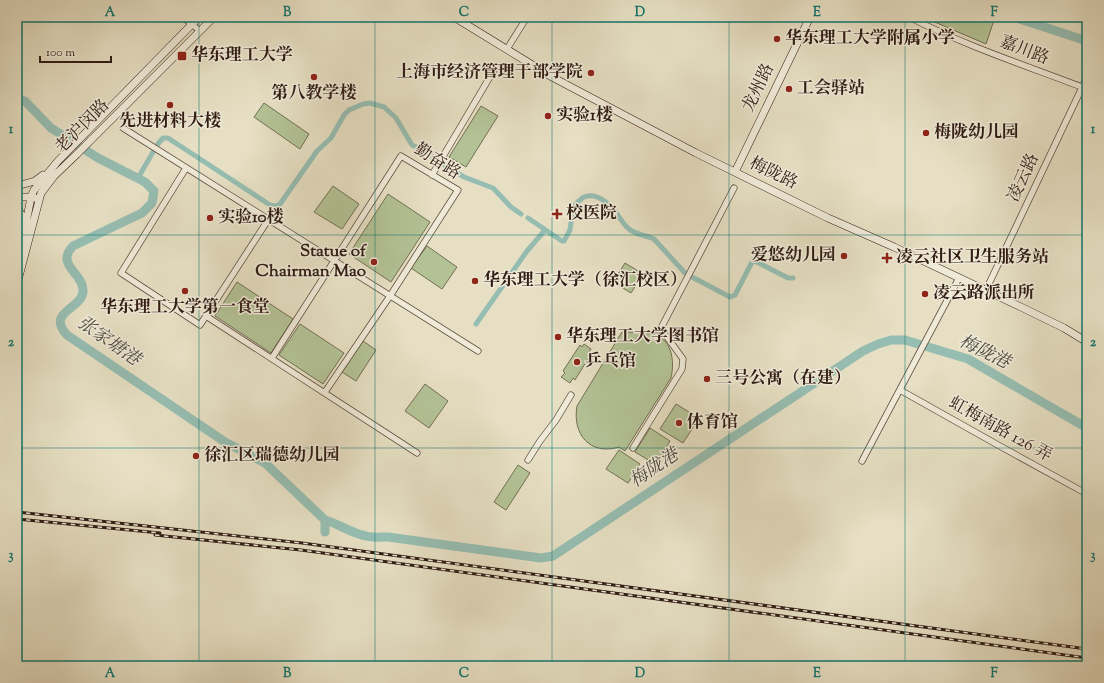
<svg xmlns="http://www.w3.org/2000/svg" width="1104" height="683" font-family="'Sorts Mill Goudy','Noto Serif SC',serif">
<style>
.green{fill:#b3c295;stroke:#726f54}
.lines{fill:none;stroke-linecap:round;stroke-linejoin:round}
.canal{stroke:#96bdb1;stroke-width:5}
.river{stroke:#96bdb1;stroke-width:9}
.street-casing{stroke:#5e4d40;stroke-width:7}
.secondary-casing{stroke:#301c14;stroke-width:8}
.street{stroke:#efead8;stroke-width:5.5}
.secondary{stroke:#efead8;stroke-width:7}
.rail-casing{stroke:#301c14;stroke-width:3}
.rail{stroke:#efead8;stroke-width:1.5;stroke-dasharray:4.5;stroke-linecap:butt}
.secondary-bridge-casing{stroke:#301c14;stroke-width:8;stroke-linecap:butt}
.secondary-bridge{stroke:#efead8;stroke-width:7}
.grid{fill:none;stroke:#0f766e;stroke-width:1;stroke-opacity:0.55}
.poi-dot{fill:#8f2418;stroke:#efead8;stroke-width:1.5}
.labels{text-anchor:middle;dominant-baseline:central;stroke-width:3;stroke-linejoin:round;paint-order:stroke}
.poi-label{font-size:17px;font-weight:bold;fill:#301c14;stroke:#efead8;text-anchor:start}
.street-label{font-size:17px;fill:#301c14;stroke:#efead8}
.water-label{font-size:18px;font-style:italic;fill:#4f4c43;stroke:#efead8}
.neatline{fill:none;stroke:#0f766e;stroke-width:1.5}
.grid-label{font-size:13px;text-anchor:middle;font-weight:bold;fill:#0f766e}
</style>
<rect width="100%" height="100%" fill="#e6dfc3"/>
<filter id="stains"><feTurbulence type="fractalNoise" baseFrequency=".005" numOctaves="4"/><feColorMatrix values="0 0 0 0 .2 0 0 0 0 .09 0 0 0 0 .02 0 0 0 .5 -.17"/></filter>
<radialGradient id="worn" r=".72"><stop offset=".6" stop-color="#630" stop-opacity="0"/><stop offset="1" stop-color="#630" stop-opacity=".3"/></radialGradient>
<path class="green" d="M923 17H995L986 44Z
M264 103 309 134 300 149 254 117Z
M481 106 498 116 466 167 449 157Z
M333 186 359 204 342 229 314 212Z
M388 194 430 222 391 282 349 254Z
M427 246 457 267 442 289 411 268Z
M625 263 643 274 631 293 613 282Z
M237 282 293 319 271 353 215 316Z
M300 324 344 353 323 384 279 355Z
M622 332C632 332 642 332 651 334 672 337 675 361 671 378L625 451 619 447C590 456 572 434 577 406Z
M363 341 376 350 356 381 342 372Z
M584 344 591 349 588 353 591 354 575 380 573 378 570 383 561 377 565 373 563 371 580 345 582 347Z
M425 384 448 401 429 428 405 411Z
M676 404 699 418 683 443 660 429Z
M650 428 670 441 655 464 635 452Z
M619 450 640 464 628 483 606 469Z
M518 465 530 473 506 510 494 502Z"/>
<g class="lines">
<path class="canal" d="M157 145 163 138H168L270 205 275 206 280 204 317 151 331 138 344 115 349 110 363 104 370 103 384 107 396 118 412 145 425 151 436 159
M443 164 464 177 493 188 511 207 521 214
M138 178 153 152
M528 218 562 241H564L570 230 573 207C576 204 580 199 584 197 598 191 613 207 619 217 622 221 625 226 629 229 636 235 646 235 654 239L685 273
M692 277 730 297 735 295 753 260 788 278H793
M476 324 527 251 545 230"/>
<path class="river" d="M1014 17 1087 41
M17 99 25 101 51 128 98 158 145 182 154 191 152 203 142 213 73 246C55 265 83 273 83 290 84 309 45 311 67 335L225 442 265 463 325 520V532
M325 520C339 524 351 533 366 536 373 538 381 537 388 537L541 558 553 556 863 351 878 344 891 340H905L968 359 1087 428"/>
<defs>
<path id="street" d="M183 17 200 31
M909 17C966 46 1027 66 1087 89
M507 49 527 17
M123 128 478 351
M186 168 121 273 200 325 268 220
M432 175 494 70
M986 290 1087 77
M206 316 417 453
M272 358 401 156 458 190 390 296 325 392
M900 390 998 445 1087 494
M633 448 682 369 683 359 667 337 660 330 734 188
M528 460 540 441 556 420 571 395
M862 461 959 278"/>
<path id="secondary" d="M454 17 552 77 696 153 828 218 894 247 1023 308 1064 328 1087 342
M91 140 214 17
M735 172 810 17
M17 186 35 181 43 175
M17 197H31L35 198
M17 207 23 218 24 225
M17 262 22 244 31 197 34 190 58 161 199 17
M17 284 41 193 54 176 78 153"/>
</defs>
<use href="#street" class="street-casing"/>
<use href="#secondary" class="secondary-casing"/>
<use href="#street" class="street"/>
<use href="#secondary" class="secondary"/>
<defs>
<path id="rail" d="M17 512 302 543 1087 649
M17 519 160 533
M155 535 301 550 1087 658"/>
</defs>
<use href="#rail" class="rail-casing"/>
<use href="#rail" class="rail"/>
<defs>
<path id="secondary-bridge" d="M78 153 91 140"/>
</defs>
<use href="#secondary-bridge" class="secondary-bridge-casing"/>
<use href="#secondary-bridge" class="secondary-bridge"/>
</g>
<path class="grid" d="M199 17V666M375 17V666M552 17V666M729 17V666M905 17V666M17 235H1087M17 448H1087"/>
<g class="poi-dot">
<circle cx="777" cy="39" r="4"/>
<rect x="177" y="51" width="10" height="10" rx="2"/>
<circle cx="591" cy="73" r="4"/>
<circle cx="314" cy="77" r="4"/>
<circle cx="789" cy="89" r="4"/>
<circle cx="170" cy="105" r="4"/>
<circle cx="548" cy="116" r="4"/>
<circle cx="926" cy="133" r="4"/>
<path d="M555 208h4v4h4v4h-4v4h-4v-4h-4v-4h4z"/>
<circle cx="210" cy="218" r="4"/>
<circle cx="844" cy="256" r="4"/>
<path d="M885 252h4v4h4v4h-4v4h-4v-4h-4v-4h4z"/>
<circle cx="374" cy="262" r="4"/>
<circle cx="475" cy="281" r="4"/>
<circle cx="185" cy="291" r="4"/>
<circle cx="925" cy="294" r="4"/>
<circle cx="558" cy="337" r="4"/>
<circle cx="577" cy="362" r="4"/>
<circle cx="707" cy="379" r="4"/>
<circle cx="679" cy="423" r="4"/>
<circle cx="196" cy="456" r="4"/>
</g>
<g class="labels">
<g class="poi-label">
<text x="785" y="39">华东理工大学附属小学</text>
<text x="191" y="56">华东理工大学</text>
<text x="583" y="73" text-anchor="end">上海市经济管理干部学院</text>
<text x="797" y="89">工会驿站</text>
<text x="314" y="94" text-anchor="middle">第八教学楼</text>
<text x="556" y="116">实验1楼</text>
<text x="170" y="122" text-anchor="middle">先进材料大楼</text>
<text x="934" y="133">梅陇幼儿园</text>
<text x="566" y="214">校医院</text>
<text x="218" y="218">实验10楼</text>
<text x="366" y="252" text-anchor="end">Statue of<tspan x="366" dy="20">Chairman Mao</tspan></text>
<text x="836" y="256" text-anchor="end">爱悠幼儿园</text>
<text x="896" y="258">凌云社区卫生服务站</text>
<text x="483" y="281">华东理工大学（徐汇校区）</text>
<text x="933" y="294">凌云路派出所</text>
<text x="185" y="308" text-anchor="middle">华东理工大学第一食堂</text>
<text x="566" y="337">华东理工大学图书馆</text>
<text x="585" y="362">乒乓馆</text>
<text x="715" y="379">三号公寓（在建）</text>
<text x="687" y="423">体育馆</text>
<text x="204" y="456">徐汇区瑞德幼儿园</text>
</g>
<g class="street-label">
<text transform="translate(1024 51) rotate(21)">嘉川路</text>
<text transform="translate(759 88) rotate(-64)">龙州路</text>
<text transform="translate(83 127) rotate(-45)">老沪闵路</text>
<text transform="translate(437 162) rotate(33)">勤奋路</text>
<text transform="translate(773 174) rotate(26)">梅陇路</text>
<text transform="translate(1024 178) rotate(-65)">凌云路</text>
<text transform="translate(1000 430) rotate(29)">虹梅南路 126 弄</text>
</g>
<g class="water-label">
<text transform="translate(108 342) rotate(35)">张家塘港</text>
<text transform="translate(984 353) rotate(26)">梅陇港</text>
<text transform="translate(655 469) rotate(-34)">梅陇港</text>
</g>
</g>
<rect width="1104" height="683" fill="none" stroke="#e6dfc3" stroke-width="44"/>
<path d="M40 56v6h71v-6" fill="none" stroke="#301c14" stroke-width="2"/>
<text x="46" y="56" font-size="12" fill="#301c14" stroke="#efead8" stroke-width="3" paint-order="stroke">100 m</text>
<rect x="22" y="22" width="1060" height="639" class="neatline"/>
<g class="grid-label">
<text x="110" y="16">A</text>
<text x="287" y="16">B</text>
<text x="464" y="16">C</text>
<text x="640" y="16">D</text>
<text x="817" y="16">E</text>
<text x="994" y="16">F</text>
<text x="11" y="133">1</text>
<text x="1093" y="133">1</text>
<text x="11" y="346">2</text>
<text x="1093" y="346">2</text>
<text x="11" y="559">3</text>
<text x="1093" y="559">3</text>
<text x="110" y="677">A</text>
<text x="287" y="677">B</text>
<text x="464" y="677">C</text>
<text x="640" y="677">D</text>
<text x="817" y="677">E</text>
<text x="994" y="677">F</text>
</g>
<rect width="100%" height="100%" filter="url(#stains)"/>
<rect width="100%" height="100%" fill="url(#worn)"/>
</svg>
